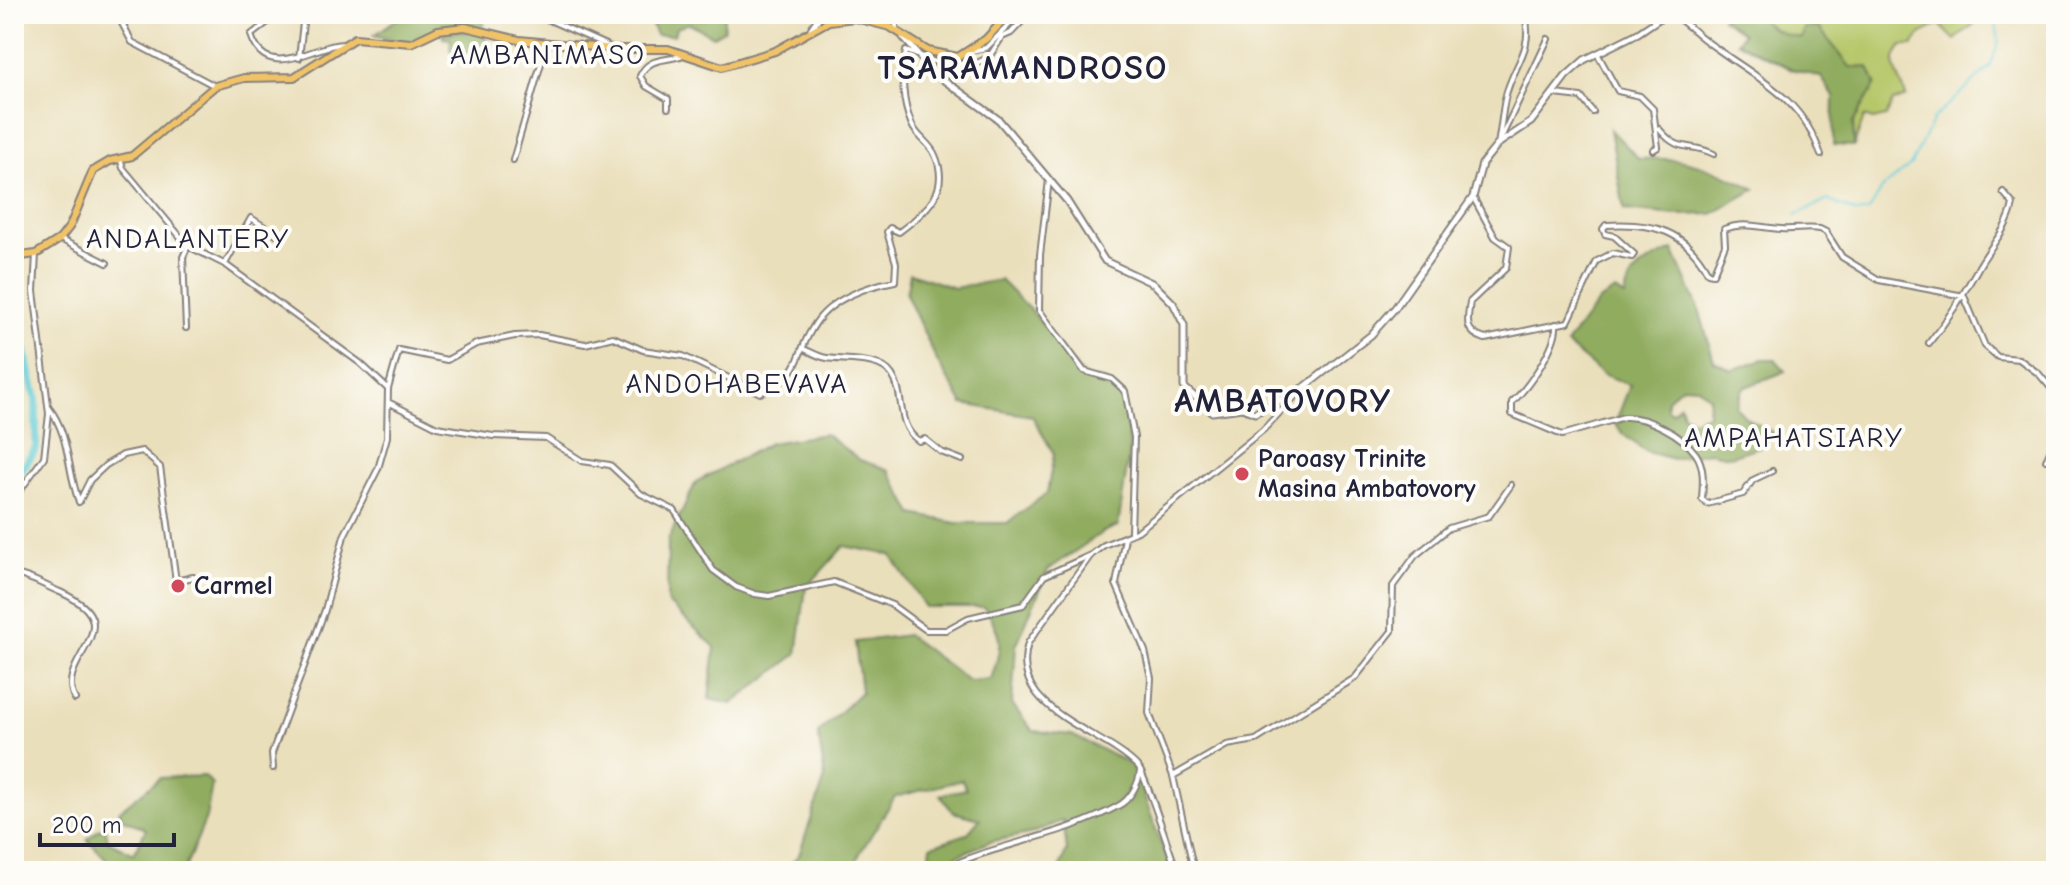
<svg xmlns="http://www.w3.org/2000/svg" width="2070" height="885" font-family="'Comic Neue',sans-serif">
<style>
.green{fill:#b6c76b;stroke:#6c7453;stroke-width:2}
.forest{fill:#90ac5f;stroke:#59674d;stroke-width:2;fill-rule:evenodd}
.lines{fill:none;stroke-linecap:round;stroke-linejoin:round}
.stream{stroke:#5dcad3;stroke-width:2}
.river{stroke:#5dcad3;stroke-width:8}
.minor-casing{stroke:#86807b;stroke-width:8}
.tertiary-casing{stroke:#86807b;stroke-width:9}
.primary-casing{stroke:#86807b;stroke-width:10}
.minor{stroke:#fff;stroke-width:4}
.tertiary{stroke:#fff;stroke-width:5}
.primary{stroke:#f1c369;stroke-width:6}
.poi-dot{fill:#d1495b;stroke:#fdfcf7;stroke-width:3}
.labels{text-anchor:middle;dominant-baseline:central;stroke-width:8;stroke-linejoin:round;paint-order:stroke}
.poi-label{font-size:26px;font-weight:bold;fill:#22223b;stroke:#fdfcf7;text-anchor:start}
.neighbourhood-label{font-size:28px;letter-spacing:2px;fill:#22223b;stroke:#fdfcf7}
.district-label{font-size:34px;font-weight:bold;letter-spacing:2px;fill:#22223b;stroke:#fdfcf7}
</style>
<rect width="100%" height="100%" fill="#fdfcf7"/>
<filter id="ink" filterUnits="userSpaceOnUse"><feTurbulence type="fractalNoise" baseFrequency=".0125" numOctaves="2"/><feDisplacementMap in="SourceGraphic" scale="16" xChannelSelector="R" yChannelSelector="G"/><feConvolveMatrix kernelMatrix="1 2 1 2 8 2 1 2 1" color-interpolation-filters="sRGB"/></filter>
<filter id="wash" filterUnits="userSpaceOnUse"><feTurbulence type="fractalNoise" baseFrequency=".006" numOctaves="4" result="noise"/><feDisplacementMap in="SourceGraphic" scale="32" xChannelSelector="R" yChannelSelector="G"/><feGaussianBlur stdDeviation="1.8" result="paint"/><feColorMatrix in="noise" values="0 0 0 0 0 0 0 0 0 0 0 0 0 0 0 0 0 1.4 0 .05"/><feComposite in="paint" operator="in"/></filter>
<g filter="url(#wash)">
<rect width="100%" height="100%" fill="#eadfbb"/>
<path class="green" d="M1759 14H1978L1982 17 1955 40 1939 24 1921 34 1913 46H1902C1885 66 1902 77 1906 97L1893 102 1886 117 1873 120 1864 117 1854 146 1853 123 1875 84 1851 68 1819 28C1815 31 1807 37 1802 38 1787 40 1765 27 1759 14Z"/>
<path class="forest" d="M404 14H487L482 28 458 25 418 40 399 42 374 35Z
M652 14H724V30L713 36 689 23 676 28 674 35H656L652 26 655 15Z
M1726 14H1759C1767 30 1785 35 1802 38L1804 28H1819L1851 68 1869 67 1876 84 1853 123 1854 146 1833 145 1834 97 1821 77 1792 69 1737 42 1743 33 1722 18Z
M458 31 474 32 489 41 488 51 463 55 450 50 451 39 443 38V34Z
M1610 129 1639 159C1688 156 1712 168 1755 189L1712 214 1676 215 1624 210Z
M1673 250 1699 309 1714 361 1732 370 1763 359H1775L1786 371 1743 388 1736 407 1746 418 1774 433 1762 446 1730 456 1708 452 1673 459 1647 452 1624 435 1615 424 1630 385 1602 374 1566 344 1599 301 1616 291 1625 297C1628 268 1649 261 1673 250ZM1682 386 1698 387 1709 397 1708 414 1693 420 1683 414 1680 404 1672 412 1667 409V399Z
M910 273 954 288 1000 280 1035 315 1083 376 1102 380 1122 392 1130 448 1118 526 1103 532 1048 570 1016 646 1012 704 1033 731 1072 735 1133 765 1171 871H1058L1067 850 1063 820 1033 833 989 842 938 864 929 862 931 846 967 834 980 819 953 812 940 795 966 789 962 780 895 797 860 853 853 871H784L799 855 825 778 818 733 861 692 855 642 907 635 969 681 991 679C1002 646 1004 636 984 607H925L891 555 844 546 806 588 797 654 732 704 709 699 715 647 667 602 668 540 696 482 770 443 825 434 860 460 889 470 913 514 956 523H1007L1047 493 1054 454 1032 416 963 404 937 361 906 294Z
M205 776 212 784 206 818 184 871H100L113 866 87 839 105 825 108 841 134 854 146 829 122 818 119 811 160 778Z"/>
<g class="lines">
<path class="stream" d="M1796 215 1828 200 1857 213 1869 211 1883 187 1911 165 1933 119 1990 67 1999 41 1994 14"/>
<path class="river" d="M14 305 36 399V448L14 482"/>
</g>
</g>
<g filter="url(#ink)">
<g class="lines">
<defs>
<path id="minor" d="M117 14 132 42 215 86
M278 14 251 35C266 84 315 44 343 44
M536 14 610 47
M882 14 889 25
M1055 14H1056
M1672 14C1688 24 1700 38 1716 48 1761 81 1802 98 1821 155
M896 31V14
M966 52 986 48 1020 14
M1597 53 1618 91 1640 96 1653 109 1658 147 1653 150
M299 58 304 14
M1555 94 1581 97 1593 112
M668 108V99L646 86 640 76C649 56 666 62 683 55
M1659 129C1681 155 1687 141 1714 154
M1501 138 1548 39
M1498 144C1501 129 1502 114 1505 99 1512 65 1534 53 1525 14
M513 160 547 43
M121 161 123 168 188 246 226 265 360 363 388 389 399 350 447 360 476 344 515 336 539 335 585 344 613 337 643 350 683 356 760 393C807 372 791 360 815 324 831 299 867 286 895 281L896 263 887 232 890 228 899 232C926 212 951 191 935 155 930 143 917 137 912 125 902 103 901 74 906 51L941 64H975L989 57 1002 37 1011 33 1029 14
M1049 180 1040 255 1039 310 1084 371 1112 379 1125 391 1134 437 1131 532
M1473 197 1495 237 1509 247 1506 268 1470 302C1467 322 1464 332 1485 339L1568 322 1597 261 1613 253 1632 257 1634 254 1614 236 1605 234 1603 229 1606 225C1653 222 1685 230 1708 273L1713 274 1725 245 1724 229C1746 221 1760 228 1781 229 1795 230 1806 227 1820 229L1826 232 1842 257 1879 280 1964 296
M60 239 107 263
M225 264 251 218 276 234
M1964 296 1985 346 1998 357 2019 359 2039 374 2056 394
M1556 324C1558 345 1528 388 1512 402V414L1562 435 1624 417C1648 416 1682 435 1696 454 1705 467 1703 485 1702 499L1707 504 1743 494 1753 480 1772 471
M186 328 183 257 188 246
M1929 343C1949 318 1961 298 1977 270 1989 247 2008 230 2013 204L2003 192
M804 349C811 352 819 357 827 358 844 361 881 357 892 375 906 396 895 425 919 441L925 439 941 452 962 460
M388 402 437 427 493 436 546 438 582 461 610 465 641 494 674 510 713 570 736 587 755 594 769 596 834 582 892 605 926 630H946L968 618 1023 605 1044 576 1091 555
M49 408C70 435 67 470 79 502L90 480 106 465 123 455 142 451 160 467 176 581 193 577
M2046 460 2056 437
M14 499 44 457 49 414 34 291 36 254
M1125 538 1116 584 1145 651 1151 678 1149 713 1173 776 1227 745 1256 740 1355 678 1392 631 1393 586 1415 556 1449 528 1489 516 1511 485
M14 574C30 576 45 586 60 592 137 626 52 659 75 699
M273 768 272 753 325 610 344 536 378 469 387 437 388 389
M1173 776 1194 871
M939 871C996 843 1062 837 1118 806 1130 800 1139 784 1140 771
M1177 871C1170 854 1146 775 1138 767 1104 730 1007 711 1028 643L1091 555 1104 545 1138 531 1263 430 1301 390"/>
<path id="tertiary" d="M811 29 821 14
M903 37 934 73 999 120 1067 201 1105 261 1154 284 1173 303 1184 325V387L1212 412 1242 408 1255 413 1306 386 1371 335 1395 308 1473 197 1482 164 1498 144 1531 122 1566 76 1584 60 1638 33 1666 14"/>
<path id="primary" d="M14 257 36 254 60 239 70 226 93 171 110 161 132 156 215 86 244 78 294 77 355 38 411 43 438 30 465 27 519 40 614 49H668L722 67 775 51 829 21 855 18 890 27 928 51 958 57 986 39 1009 14"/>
</defs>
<use href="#minor" class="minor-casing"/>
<use href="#tertiary" class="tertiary-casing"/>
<use href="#primary" class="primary-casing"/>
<use href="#minor" class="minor"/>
<use href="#tertiary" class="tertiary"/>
<use href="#primary" class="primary"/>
</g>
</g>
<g class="poi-dot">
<circle cx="1242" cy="474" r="8"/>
<circle cx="178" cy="586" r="8"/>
</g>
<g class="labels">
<g class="poi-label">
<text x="1258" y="459">Paroasy Trinite<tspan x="1258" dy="30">Masina Ambatovory</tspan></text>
<text x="194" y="586">Carmel</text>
</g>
<g class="neighbourhood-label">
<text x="548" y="55">AMBANIMASO</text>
<text x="188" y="239">ANDALANTERY</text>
<text x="737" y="384">ANDOHABEVAVA</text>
<text x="1794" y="438">AMPAHATSIARY</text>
</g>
<g class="district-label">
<text x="1023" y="68">TSARAMANDROSO</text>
<text x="1283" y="401">AMBATOVORY</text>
</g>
</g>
<rect width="2070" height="885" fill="none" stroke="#fdfcf7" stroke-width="48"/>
<path d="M40 833v12h134v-12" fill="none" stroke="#22223b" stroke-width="4"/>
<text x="52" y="833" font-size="24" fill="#22223b" stroke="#fdfcf7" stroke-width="6" paint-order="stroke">200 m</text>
</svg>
